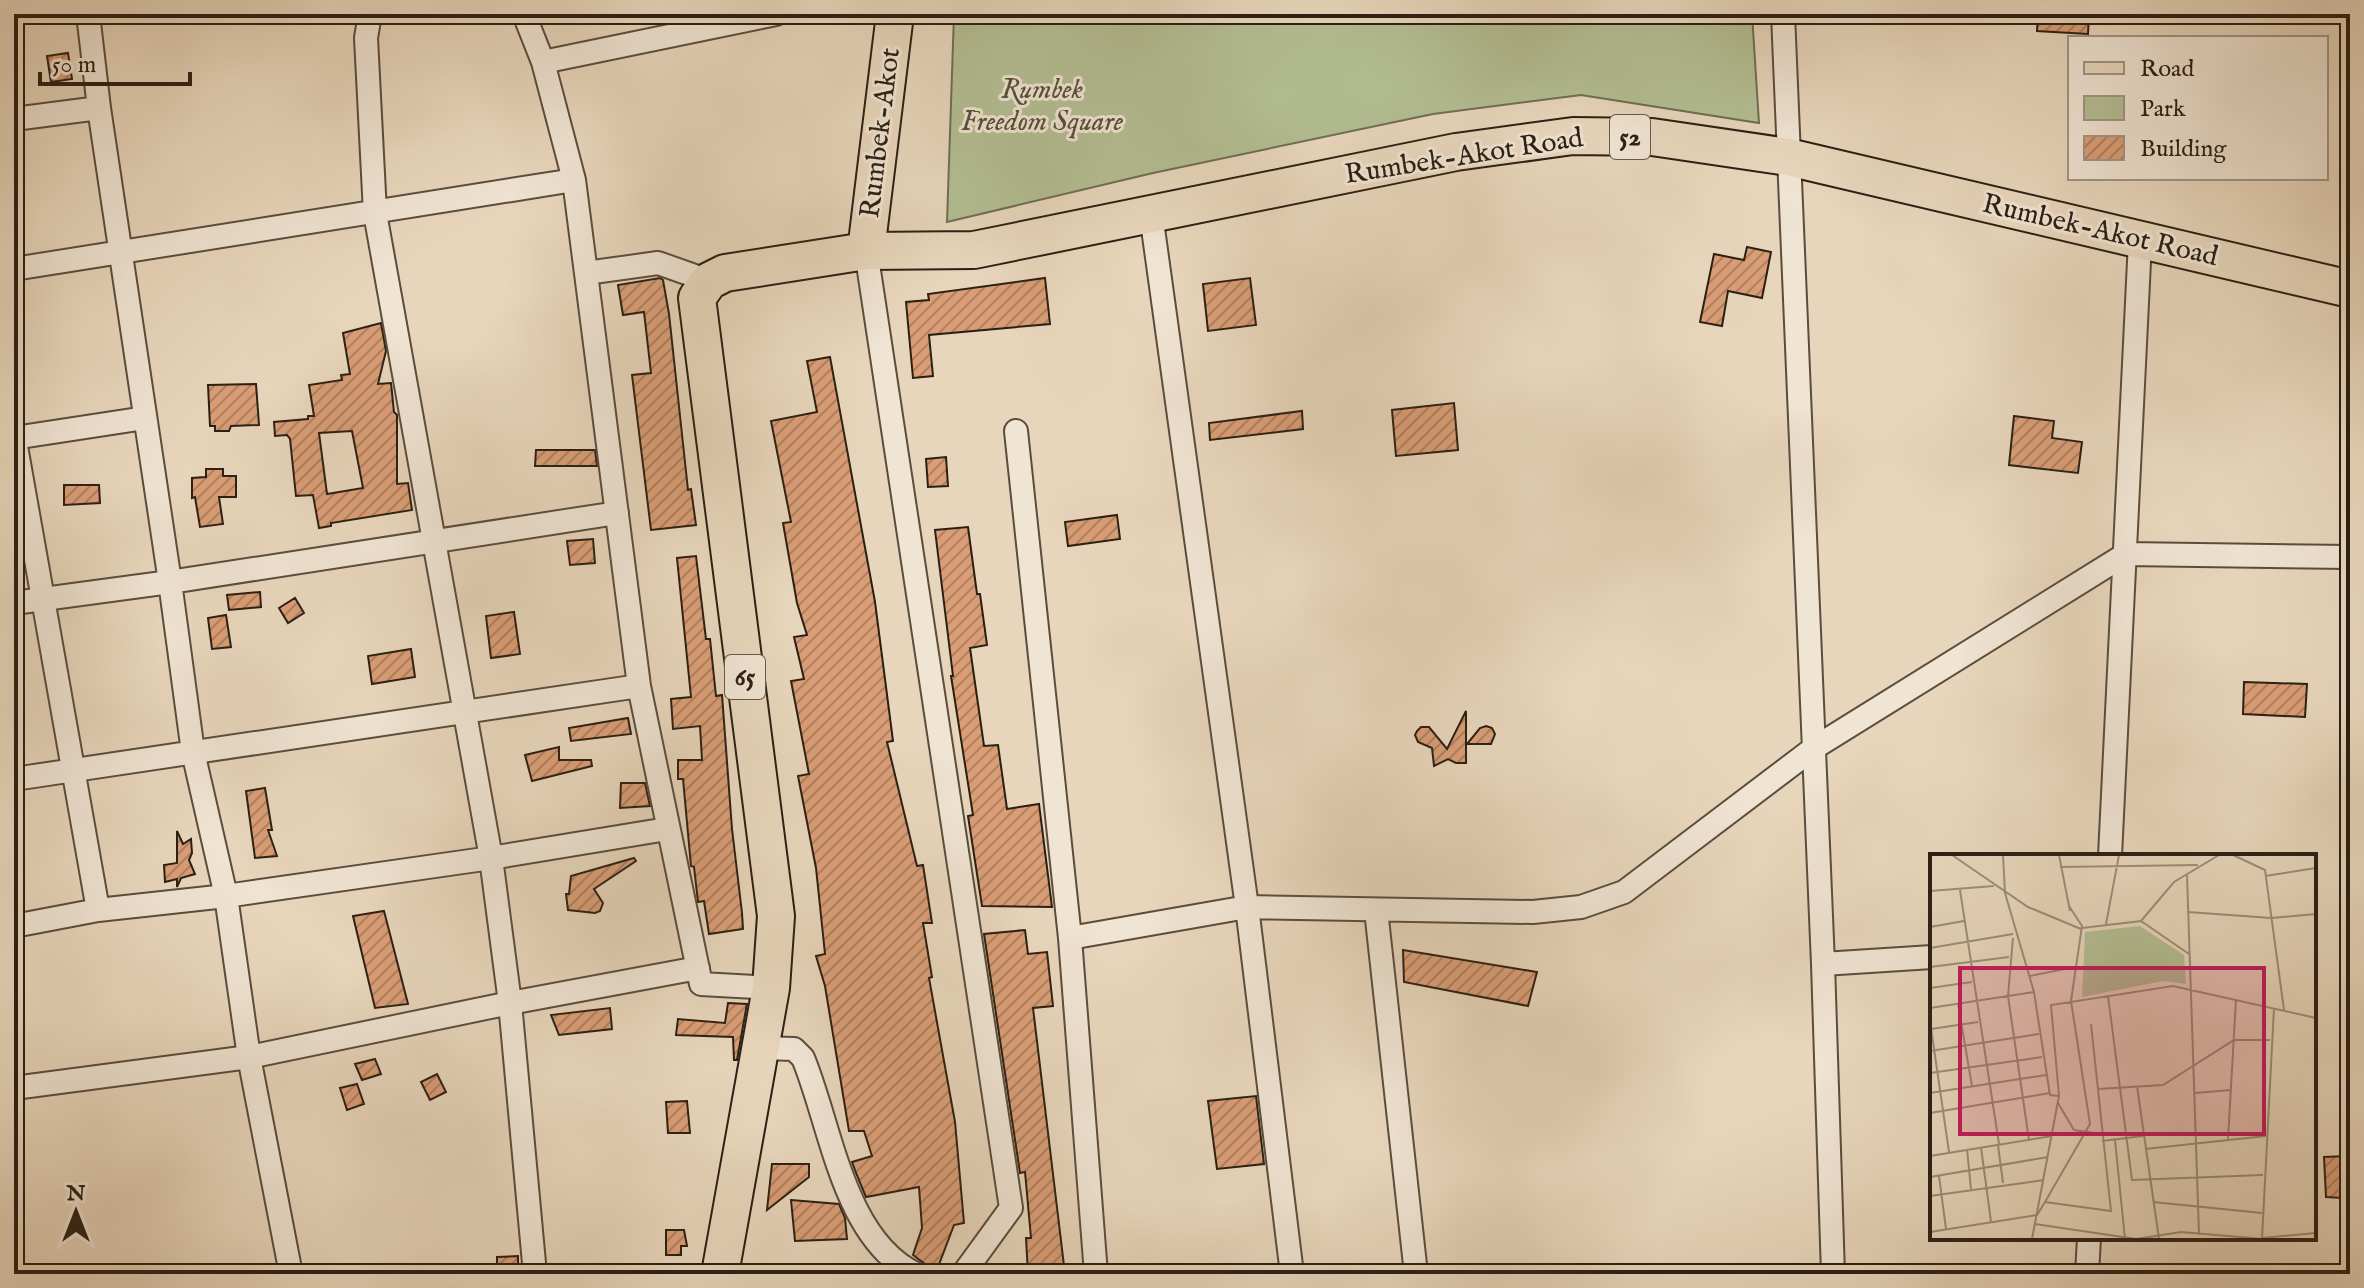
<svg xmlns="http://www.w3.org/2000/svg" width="2364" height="1288" font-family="'IM FELL English',serif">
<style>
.green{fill:#b3be93;stroke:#6f6e54;stroke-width:2}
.building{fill:url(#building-hatch);stroke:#2b1f14;stroke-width:2;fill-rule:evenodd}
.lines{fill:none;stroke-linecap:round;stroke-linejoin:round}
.street-casing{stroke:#5a4d3e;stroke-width:26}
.primary-casing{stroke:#2b1f14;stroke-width:40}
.street{stroke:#f0e4d3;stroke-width:22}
.primary{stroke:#e8d6bc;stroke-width:36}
.labels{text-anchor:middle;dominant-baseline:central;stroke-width:6;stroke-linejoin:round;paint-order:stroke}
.shield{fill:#f0e4d3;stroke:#665a4d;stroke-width:2}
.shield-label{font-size:26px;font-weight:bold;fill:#2b1f14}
.park-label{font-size:28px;font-style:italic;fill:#544f3a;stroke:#f0e4d3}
.street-label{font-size:28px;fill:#2b1f14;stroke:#f0e4d3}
.inset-road{fill:none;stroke:#9c8d79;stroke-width:2}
.view{fill:#c2185b;fill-opacity:0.15;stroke:#c2185b;stroke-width:4}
.inset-edge{fill:none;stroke:#2b1f14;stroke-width:4}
</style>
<defs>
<pattern id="building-hatch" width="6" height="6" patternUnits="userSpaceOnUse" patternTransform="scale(2)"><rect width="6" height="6" fill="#da9e76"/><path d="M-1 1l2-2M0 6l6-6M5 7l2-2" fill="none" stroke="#b18060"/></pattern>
</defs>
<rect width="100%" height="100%" fill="#e8d6bc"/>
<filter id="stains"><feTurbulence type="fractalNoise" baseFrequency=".0025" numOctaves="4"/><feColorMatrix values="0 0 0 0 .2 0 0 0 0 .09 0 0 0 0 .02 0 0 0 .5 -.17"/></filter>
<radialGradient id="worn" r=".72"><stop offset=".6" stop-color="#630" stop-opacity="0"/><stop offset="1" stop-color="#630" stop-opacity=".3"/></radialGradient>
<path class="green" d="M954 14H1752L1759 123 1581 95 1433 114 1153 173 947 222Z"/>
<path class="building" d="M2038 14H2089L2088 34 2037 31Z
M68 53 72 79 51 82 47 56Z
M1747 247 1771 252 1762 298 1728 291 1722 326 1700 322 1714 254 1744 260Z
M660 278 663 280 669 314 688 490 691 489 696 525 651 530 632 375 651 373 644 312 623 315 618 285Z
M1045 278 1050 324 929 335 933 376 913 378 906 302 929 300 928 294Z
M1250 278 1256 325 1208 331 1203 284Z
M381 323 386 351 378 384 391 383 394 412 397 415V484L408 483 412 510 331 523V526L319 528 313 495 296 496 290 439 287 435 275 436 274 422 308 419V416H314L309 385 342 380 341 375 350 374 343 333ZM352 431 363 488 327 494 319 433Z
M830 357 875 602 893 741 887 742 917 866 923 865 932 923H923L932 977 929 978 955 1122 964 1223 954 1225 938 1267 925 1264 913 1255 922 1228 919 1187 866 1197 856 1173 852 1162 872 1156 864 1131H849L825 986 816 956 825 954 816 868 798 776 809 774 791 681 804 679 794 637 807 635 797 603 783 523 791 522 771 421 817 412 807 361Z
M256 384 259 425 231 426 229 431H215V426H210L208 385Z
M1454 403 1458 450 1396 456 1392 410Z
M1302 411 1303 429 1210 440 1209 423Z
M2014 416 2054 421 2052 438 2082 442 2078 473 2009 465Z
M536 450H595L597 466H535Z
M946 457 948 486 928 487 926 459Z
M206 469H223V476H236V497H219L223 524 200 527 195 497 192 498V478L206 477Z
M64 485H99L100 503 64 505Z
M1117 515 1120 539 1068 546 1065 522Z
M968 527 977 594H980L987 645 970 648 984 746 998 745 1007 809 1039 804 1052 907 982 906 968 816 973 815 951 676H953L935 530Z
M593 539 595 563 570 565 567 541Z
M696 556 706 639H710L716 696 722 695 732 829 742 913 743 929 709 934 704 901 698 902 694 867 691 866 683 779H678V760H702L700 726 673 729 671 699 691 697 677 558Z
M260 592 261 607 229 610 227 595Z
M295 598 304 613 288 623 279 608Z
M514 612 520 654 491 658 486 616Z
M226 615 231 647 212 649 208 618Z
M411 649 415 677 372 684 368 656Z
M2244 682 2307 684 2305 717 2243 714Z
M1466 711V763H1456L1448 759 1434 766 1432 748 1418 742 1415 735 1417 731 1421 727H1429L1447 749Z
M628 718 631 734 571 741 569 728Z
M1486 726 1492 728 1495 734 1491 744H1467L1480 728Z
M559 747V760H591L592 766 532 781 525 755Z
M621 783H645L650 806 620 808Z
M265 788 272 830H268L277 856 255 858 246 791Z
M177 831 183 844 191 839 192 853 189 860 195 874 181 878 177 887V879L165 882 164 865 177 863Z
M634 858 636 861 594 889 603 903 600 911 595 913 568 910 566 894H569L571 876Z
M384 911 408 1004 375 1008 353 916Z
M1025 930 1028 954 1047 952 1053 1006 1033 1008 1065 1274H1028L1026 1238H1031L1025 1172 1020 1173 984 934Z
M1403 950 1537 972 1528 1006 1404 982Z
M728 1003 747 1004 737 1060H734L733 1037 676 1035 678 1019 725 1023Z
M610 1008 612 1029 559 1035 551 1015Z
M375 1059 381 1074 362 1080 355 1064Z
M437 1074 446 1092 430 1100 421 1082Z
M357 1084 364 1104 347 1110 340 1088Z
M1256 1096 1264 1164 1217 1169 1208 1101Z
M687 1101 690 1133H668L666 1102Z
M2348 1156 2349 1171H2343L2342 1198 2326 1197 2324 1157Z
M772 1164H809V1177L767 1210Z
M791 1200 839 1204 845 1218 847 1239 795 1241Z
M666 1230H684L687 1246H681V1255H666Z
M518 1256V1274H497V1257Z"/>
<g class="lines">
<defs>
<path id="street" d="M88 14 99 108 170 582 193 752 226 896 249 1057 291 1274
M370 14 366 38 375 213 491 858 510 1003 535 1274
M524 14 543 62 574 180 639 686 701 984 771 988
M1783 14 1823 964 1833 1274
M543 62 776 14
M14 119 99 108
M1151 214 1247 907 1292 1274
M866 251 1011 1208 963 1274
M14 269 574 180
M586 273 658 263 709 281
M1016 431 1070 938 1096 1274
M14 435 98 910
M14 438 145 418
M14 603 170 582 617 513
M14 779 639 686
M2110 856 2140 241
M1376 910 1416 1274
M14 926 98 910 226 896 491 858 667 829
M1070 938 1247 907 1533 912 1581 907 1624 892 1814 748 2126 554 2350 557
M1823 964 1932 957
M760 1048 794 1049 803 1058C831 1125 843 1239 916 1274
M14 1088 249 1057 510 1003 698 968
M2087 1274 2089 1238"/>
<path id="primary" d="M866 251 895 14
M720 1274 771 988 776 916 697 298 709 281 725 273 866 251 974 250 1456 152 1573 136 1652 137 1788 157 2350 289"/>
</defs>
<use href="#street" class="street-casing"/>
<use href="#primary" class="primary-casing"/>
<use href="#street" class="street"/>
<use href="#primary" class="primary"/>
</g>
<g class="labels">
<g class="shield">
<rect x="1610" y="115" width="40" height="44" rx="6"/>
<rect x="725" y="655" width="40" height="44" rx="6"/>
</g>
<g class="shield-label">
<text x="1630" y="137">52</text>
<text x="745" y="677">65</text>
</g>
<g class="park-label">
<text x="1042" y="90">Rumbek<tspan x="1042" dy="32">Freedom Square</tspan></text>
</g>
<g class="street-label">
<text transform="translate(881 133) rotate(-83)">Rumbek-Akot</text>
<text transform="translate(1464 157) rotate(-9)">Rumbek-Akot Road</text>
<text transform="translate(2100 231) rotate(13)">Rumbek-Akot Road</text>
</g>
</g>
<g transform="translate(1930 854)">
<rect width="386" height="386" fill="#e8d6bc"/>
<path d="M210 72 254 101 256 130 233 127 152 143 155 78Z" fill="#b3be93"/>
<path class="inset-road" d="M22 1 98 53 151 75M73 1 75 39 104 138 120 241 129 242M129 1 140 57M303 1 335 16 354 156M130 13 268 11M257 21 269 380M335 22 386 14M30 36 69 290M0 37 64 32M139 52 152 72 141 147M258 58 341 64 386 60M211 67 259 100M176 70 189 1M0 73 34 67M152 74 211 67 244 28 289 1M83 84 78 142 99 286M0 94 83 80M0 113 79 103M100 122 145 113M0 134 42 128M178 142 202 326 333 321M28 150 42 232M0 154 104 138M0 167 19 298M1 175 48 168M0 197 109 180M0 219 112 203M207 232 229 385M168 235 233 231 304 186H340M0 239 116 221M265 239 301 236M128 249 144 276 171 280M0 259 120 239M185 286 195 385M298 286 306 145M172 287 213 282M68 291 73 329M51 293 61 368M37 295 41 335M215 295 336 282M0 302 122 282M9 322 16 375M0 323 118 303M0 342 114 326M115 348 181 357 161 170M223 348 332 359M105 370 206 385M0 378 107 361 115 348 160 270 141 147M332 384 386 379M102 385 129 242 121 151 243 132 386 164M206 385 251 378 333 385M332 385 344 154"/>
<path class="view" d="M30 114H334V280H30Z"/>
<rect width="386" height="386" class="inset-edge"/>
</g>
<rect width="2364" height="1288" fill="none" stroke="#e8d6bc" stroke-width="48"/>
<rect x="16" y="16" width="2332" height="1256" fill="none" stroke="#2b1f14" stroke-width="4"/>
<rect x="24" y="24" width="2316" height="1240" fill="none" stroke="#2b1f14" stroke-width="2"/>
<rect x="2068" y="36" width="260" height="144" fill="#f0e4d3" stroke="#a19587" stroke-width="2"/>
<rect x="2084" y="62" width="40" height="12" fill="#e8d6bc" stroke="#a19587" stroke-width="2"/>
<text x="2140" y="76" font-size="24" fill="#2b1f14">Road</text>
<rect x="2084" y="96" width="40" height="24" fill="#b3be93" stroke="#a19587" stroke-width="2"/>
<text x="2140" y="116" font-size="24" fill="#2b1f14">Park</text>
<rect x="2084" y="136" width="40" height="24" fill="url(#building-hatch)" stroke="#a19587" stroke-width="2"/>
<text x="2140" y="156" font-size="24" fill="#2b1f14">Building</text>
<g transform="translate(76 1212)" stroke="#f0e4d3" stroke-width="6" paint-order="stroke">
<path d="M0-6L14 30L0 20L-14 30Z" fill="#2b1f14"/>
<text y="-12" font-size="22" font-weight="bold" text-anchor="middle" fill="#2b1f14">N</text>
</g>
<path d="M40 72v12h150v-12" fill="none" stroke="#2b1f14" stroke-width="4"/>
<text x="52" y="72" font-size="24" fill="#2b1f14" stroke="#f0e4d3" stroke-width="6" paint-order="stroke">50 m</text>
<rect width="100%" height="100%" filter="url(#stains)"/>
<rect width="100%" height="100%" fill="url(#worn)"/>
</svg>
